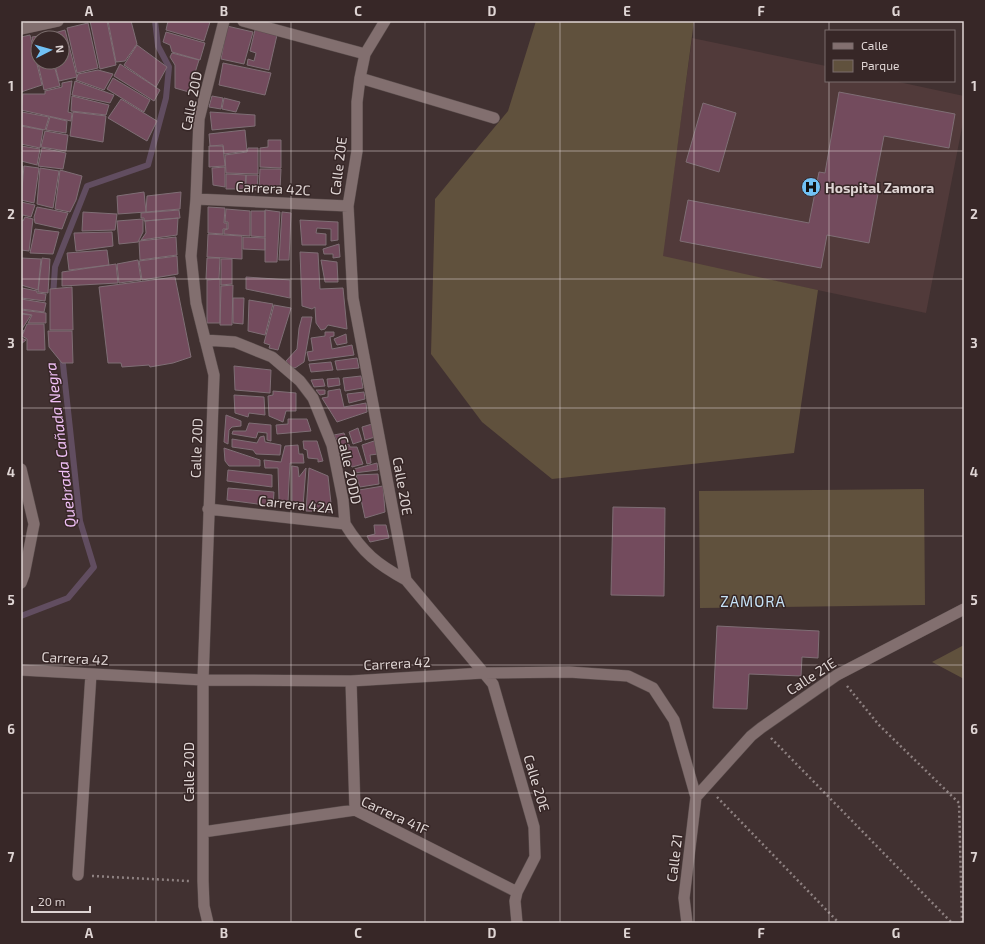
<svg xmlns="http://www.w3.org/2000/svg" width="985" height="944" font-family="'Exo 2',sans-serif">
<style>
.built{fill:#513a3a}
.green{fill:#60513d}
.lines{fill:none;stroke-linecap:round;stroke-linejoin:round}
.stream{stroke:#614d60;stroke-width:6}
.building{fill:#734b5d;stroke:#7f6e75}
.minor-casing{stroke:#5b4e4d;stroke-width:12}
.path{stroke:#8e8181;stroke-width:2.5;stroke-dasharray:2 3;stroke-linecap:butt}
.minor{stroke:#826f6f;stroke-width:11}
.grid{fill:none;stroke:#dfd5d4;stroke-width:1;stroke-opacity:0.55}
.labels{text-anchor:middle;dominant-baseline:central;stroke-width:3;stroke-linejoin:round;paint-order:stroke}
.street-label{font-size:14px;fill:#dfd5d4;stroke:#372727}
.poi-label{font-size:14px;font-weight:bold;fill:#dfd5d4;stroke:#372727;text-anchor:start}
.water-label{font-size:15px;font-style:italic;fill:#f0c0f6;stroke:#372727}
.neighbourhood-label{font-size:15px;letter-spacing:1px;fill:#c6e2f6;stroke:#372727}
.neatline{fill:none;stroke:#dfd5d4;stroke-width:1.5}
.grid-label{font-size:13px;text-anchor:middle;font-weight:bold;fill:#dfd5d4}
</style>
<rect width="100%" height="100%" fill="#413131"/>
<path class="built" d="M692 38 826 66V81H894L964 96V117L926 313 662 257Z"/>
<path class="green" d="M536 21H694L663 256 818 290 794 453 552 479 482 422 431 354 435 199 508 111Z
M924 489 925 605 700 608 699 491Z
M964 645V679L932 662Z"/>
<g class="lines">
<path class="stream" d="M53 297 55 267 87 186 148 165 166 98 169 67 158 46 155 21
M21 616 68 598 94 567 80 521 62 355"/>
</g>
<path class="building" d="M90 21H107L116 65 100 69Z
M108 21H131L137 44 125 61 116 62Z
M168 21H206L210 22 204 41 166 30Z
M88 23 98 68 77 73 67 28Z
M227 26 253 32 244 64 221 59Z
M65 30 77 77 59 81 54 62H62V38H48L47 35Z
M255 30 277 35 269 70 247 65 248 59 254 61 256 53 250 51Z
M166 32 205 43 200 60 172 52 170 45 163 42Z
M30 35 42 85 21 92V37Z
M46 35 47 38H38V62H53L60 86 44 90 32 37Z
M137 45 167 67 156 87 124 65Z
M172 53 199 60 189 92 175 88V65L170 57Z
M223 63 271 73 265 95 219 85Z
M120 64 160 90 154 101 114 76Z
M98 70 113 74 104 90 76 80 78 74Z
M113 78 150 100 144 112 107 89Z
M72 81 68 112 72 113 71 121 21 110 23 94H45V91L62 87V83Z
M75 81 114 95 110 103 72 95Z
M839 92 955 114 949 148 884 136 875 182 880 183 869 243 827 235 821 268 680 241 688 200 809 223 819 172 825 173Z
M72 96 109 105 106 115 71 111Z
M212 96 223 98 221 109 209 107Z
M224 98 240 102 236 112 222 109Z
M121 99 157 121 147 141 108 118Z
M703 103 736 113 719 172 686 162Z
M22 112 49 117 45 130 21 125Z
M73 112 106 116 103 142 70 136Z
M210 112 255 115V126L212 130Z
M50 117 67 121 66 133 46 130Z
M21 126 43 130 40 148 21 144Z
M245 130 247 151 224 154 223 145 210 146 209 134Z
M45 131 68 135 66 151 41 147Z
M268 140H281V168L260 167V148L268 147Z
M21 146 40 149 37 165 21 161Z
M209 146H223L225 166 209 167Z
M42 148 66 153 63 169 38 166Z
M248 148H258V174L226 173 225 155 247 152Z
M21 166H23L21 188Z
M24 166 39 168 34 203 21 200Z
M225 167V187L213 185 212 168Z
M40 168 59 171 53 208 37 204Z
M260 169H281L280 190 259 189Z
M60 170 82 176 76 200 70 212 55 209Z
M226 174 246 175 245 189H226Z
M246 175H258L257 190 246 189Z
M144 192 146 212 118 214 117 196Z
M181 192 180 209 146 212 147 196Z
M21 202 35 205 31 217 23 215 21 219Z
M37 207 68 213 62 229 35 223 34 217Z
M208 207 225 208 224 223H227V229H223V234L208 233Z
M226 209 250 211V236L224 234V230L228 229V222H225Z
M179 210 180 218 144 221V218H141V213Z
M265 210 280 212 277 262H265Z
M251 211H265V237L251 236Z
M83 212 117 214 115 230 82 231Z
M282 212 291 213 289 260H279Z
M25 217 33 219 29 251 21 250V220L23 221Z
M178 218 177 235 141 240 146 233 145 221Z
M143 219V232L138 242 119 244 117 221Z
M300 220 338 222V240L331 241V229L317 228 316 233 326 234V245H302Z
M35 229 59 232 53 254 30 253Z
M112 232 113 246 76 251 74 233Z
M208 234 242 236V259L207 257Z
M176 237 177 255 140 260 139 241Z
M243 237 265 238V250L243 249Z
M339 244 340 257 333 258V254H324L323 249Z
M107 250 109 265 69 270 67 253Z
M300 252 318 253 320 289 343 288 347 329 328 325 325 329 321 330 316 323 315 307 312 309 302 306Z
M177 256 178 274 142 280 139 261Z
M21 258 41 259 38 290 21 285Z
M42 258 50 259 48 293 38 292Z
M207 258H220L219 279H206Z
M221 259H232V284L221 285Z
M138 260 141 280 119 283 117 264Z
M321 260 337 262 338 282H325Z
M116 264 118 283 62 286V272Z
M175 277 191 357 173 363 150 367 149 365 122 367 121 363H108L99 287Z
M246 277 290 280V298L246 289Z
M220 279V323H207V280Z
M233 285 232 325H220L221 286Z
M72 287 73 330H50V289Z
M22 288 37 291V293L46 294 45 301 21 298Z
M233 298H244L243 324 233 323Z
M21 299 46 303 44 312 21 309Z
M249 300 273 304 265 335 248 331Z
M274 305 291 308 278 350 269 348 270 345 264 343Z
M21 310 46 313V323H28L32 315 21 313Z
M21 314 31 315 22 329 24 331 21 336Z
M302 317H312L304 362 295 368 289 366 286 361 297 349 299 328Z
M27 324H44L45 350H27V339L22 336Z
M48 331H72L73 363H62L49 347Z
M325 332H334V336L330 337 332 349 352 345 354 355 309 361 307 352 313 351 311 338 325 336Z
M346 334 347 343 337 345 334 339Z
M21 338 26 340 21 344Z
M357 358 359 368 337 370 335 361Z
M331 362 333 370 311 372 309 364Z
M234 366 271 370 270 393 235 390Z
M361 376 363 388 345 391 343 378Z
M339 378 340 385 328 387 327 379Z
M323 379 325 386 314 387 311 380Z
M340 389 344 407 366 403 367 412 337 422 322 398 328 397V391Z
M316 390H325V394L320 395Z
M273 391 296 393V411H286L283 422 269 416 268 396 273 395Z
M364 392 365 399 349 403 347 394Z
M234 395 264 397 265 415 249 413 248 417 235 413Z
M226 415 241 421V426L232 427 229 430 228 444 224 442Z
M288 419H307L311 431 277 434 276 425 288 424Z
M249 423 271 425V441L267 440V433L258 432 256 438 232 434 233 431H246Z
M372 424 375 437 365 440 362 427Z
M358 428 362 441 353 444 349 432Z
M344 433 350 447H357L363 464 352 467 334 435Z
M264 436 265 442 281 445 280 455 256 454 253 450 232 447V439L257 443 260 437Z
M303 441H317L323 461 318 462V459L308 458 307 450 304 449Z
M374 441 378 454 370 455 371 463 367 464 362 445Z
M298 445 299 454H303L304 463H290L288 502 279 500 278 468H265L264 460 281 462 285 446Z
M224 448 260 460V466H229L225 461Z
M377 463 378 470 354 473V469Z
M292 466 298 467 299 477 306 468 303 506H292Z
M309 468 328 476 332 512 306 511Z
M228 470 272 475V487L227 481Z
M378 474 379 484 360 487 356 475Z
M383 486 385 512 365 518 359 490Z
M228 488 274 492 273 506 227 500Z
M613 507 665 508 664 596 611 595Z
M374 525H386L389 538 370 542 367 536 375 534Z
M717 626 819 631 818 658 802 657 801 676 749 674 747 709 713 708Z"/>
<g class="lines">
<defs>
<path id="minor" d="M243 21 365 54
M385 21 365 54 360 78 357 102V151L348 206 353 298 406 580 493 684 534 827 535 857 517 892 515 901 517 923
M21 29 58 21
M360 78 494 118
M196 199 348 206
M205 340 235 342 272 357 300 381 313 398 332 445 343 500 345 524
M21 469 34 524 24 575 21 583
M208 509 345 524C363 553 377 564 406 580
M21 670 203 680 351 681 483 673 569 672 628 676 653 688 674 720 696 797 684 898 687 923
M351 681 355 810
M696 797 751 736 761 728 837 675 964 609
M203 832 355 810 517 892
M78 875 91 674
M208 923 204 906 203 881V680L214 375 196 303 191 256 196 199 199 119 224 21"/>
</defs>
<use href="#minor" class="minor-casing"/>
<path class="path" d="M847 686 879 725 959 803 962 923
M771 738 952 923
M717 797 839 923
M92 876 189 881"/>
<use href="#minor" class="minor"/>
</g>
<path class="grid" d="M156 21V923M291 21V923M425 21V923M560 21V923M694 21V923M829 21V31M829 81V923M21 151H964M21 279H964M21 408H964M21 536H964M21 665H964M21 793H964"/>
<defs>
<symbol id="hospital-disc" viewBox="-11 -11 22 22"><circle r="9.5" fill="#71c1f5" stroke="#372727"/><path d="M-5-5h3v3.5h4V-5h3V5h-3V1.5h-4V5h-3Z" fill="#111"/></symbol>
</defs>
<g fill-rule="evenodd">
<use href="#hospital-disc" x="800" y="176" width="22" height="22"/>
</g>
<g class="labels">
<g class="street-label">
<text transform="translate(191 101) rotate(-79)">Calle 20D</text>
<text transform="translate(338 166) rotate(-83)">Calle 20E</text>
<text transform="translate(273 188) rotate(3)">Carrera 42C</text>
<text transform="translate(196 448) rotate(-88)">Calle 20D</text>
<text transform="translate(350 470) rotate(78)">Calle 20DD</text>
<text transform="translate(403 486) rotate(80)">Calle 20E</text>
<text transform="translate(296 504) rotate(6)">Carrera 42A</text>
<text transform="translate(75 658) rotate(3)">Carrera 42</text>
<text transform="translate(397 663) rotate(-3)">Carrera 42</text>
<text transform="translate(811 676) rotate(-33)">Calle 21E</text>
<text transform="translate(188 772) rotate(-90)">Calle 20D</text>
<text transform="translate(537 783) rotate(73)">Calle 20E</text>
<text transform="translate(395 815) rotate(25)">Carrera 41F</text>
<text transform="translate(674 858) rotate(-83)">Calle 21</text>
</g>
<g class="poi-label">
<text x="825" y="187">Hospital Zamora</text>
</g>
<g class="water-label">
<text transform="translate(60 445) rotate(-97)">Quebrada Cañada Negra</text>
</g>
<g class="neighbourhood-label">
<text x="753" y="601">ZAMORA</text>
</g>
</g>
<rect width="985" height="944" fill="none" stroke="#372727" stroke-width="44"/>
<rect x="825" y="30" width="130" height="52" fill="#372727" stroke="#7a6d6c"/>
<rect x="833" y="43" width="20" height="6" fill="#826f6f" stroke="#7a6d6c"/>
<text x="861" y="50" font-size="12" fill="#dfd5d4">Calle</text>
<rect x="833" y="60" width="20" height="12" fill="#60513d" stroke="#7a6d6c"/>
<text x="861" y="70" font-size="12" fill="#dfd5d4">Parque</text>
<g transform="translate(50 50) rotate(84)"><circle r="19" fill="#372727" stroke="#7a6d6c"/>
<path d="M0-3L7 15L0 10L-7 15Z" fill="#71c1f5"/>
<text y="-6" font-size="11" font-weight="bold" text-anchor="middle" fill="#dfd5d4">N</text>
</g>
<path d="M32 906v6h58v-6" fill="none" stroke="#dfd5d4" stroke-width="2"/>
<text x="38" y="906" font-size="12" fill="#dfd5d4" stroke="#372727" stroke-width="3" paint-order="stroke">20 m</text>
<rect x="22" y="22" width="941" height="900" class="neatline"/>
<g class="grid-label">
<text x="89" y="16">A</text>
<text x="224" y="16">B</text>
<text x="358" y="16">C</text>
<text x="492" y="16">D</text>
<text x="627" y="16">E</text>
<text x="761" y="16">F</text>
<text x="896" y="16">G</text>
<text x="11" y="91">1</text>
<text x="974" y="91">1</text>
<text x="11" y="219">2</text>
<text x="974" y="219">2</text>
<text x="11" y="348">3</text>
<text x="974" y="348">3</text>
<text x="11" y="477">4</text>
<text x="974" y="477">4</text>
<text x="11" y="605">5</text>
<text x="974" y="605">5</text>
<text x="11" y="734">6</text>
<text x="974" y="734">6</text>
<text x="11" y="862">7</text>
<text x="974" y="862">7</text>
<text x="89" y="938">A</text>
<text x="224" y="938">B</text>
<text x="358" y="938">C</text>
<text x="492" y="938">D</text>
<text x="627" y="938">E</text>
<text x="761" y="938">F</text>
<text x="896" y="938">G</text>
</g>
</svg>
